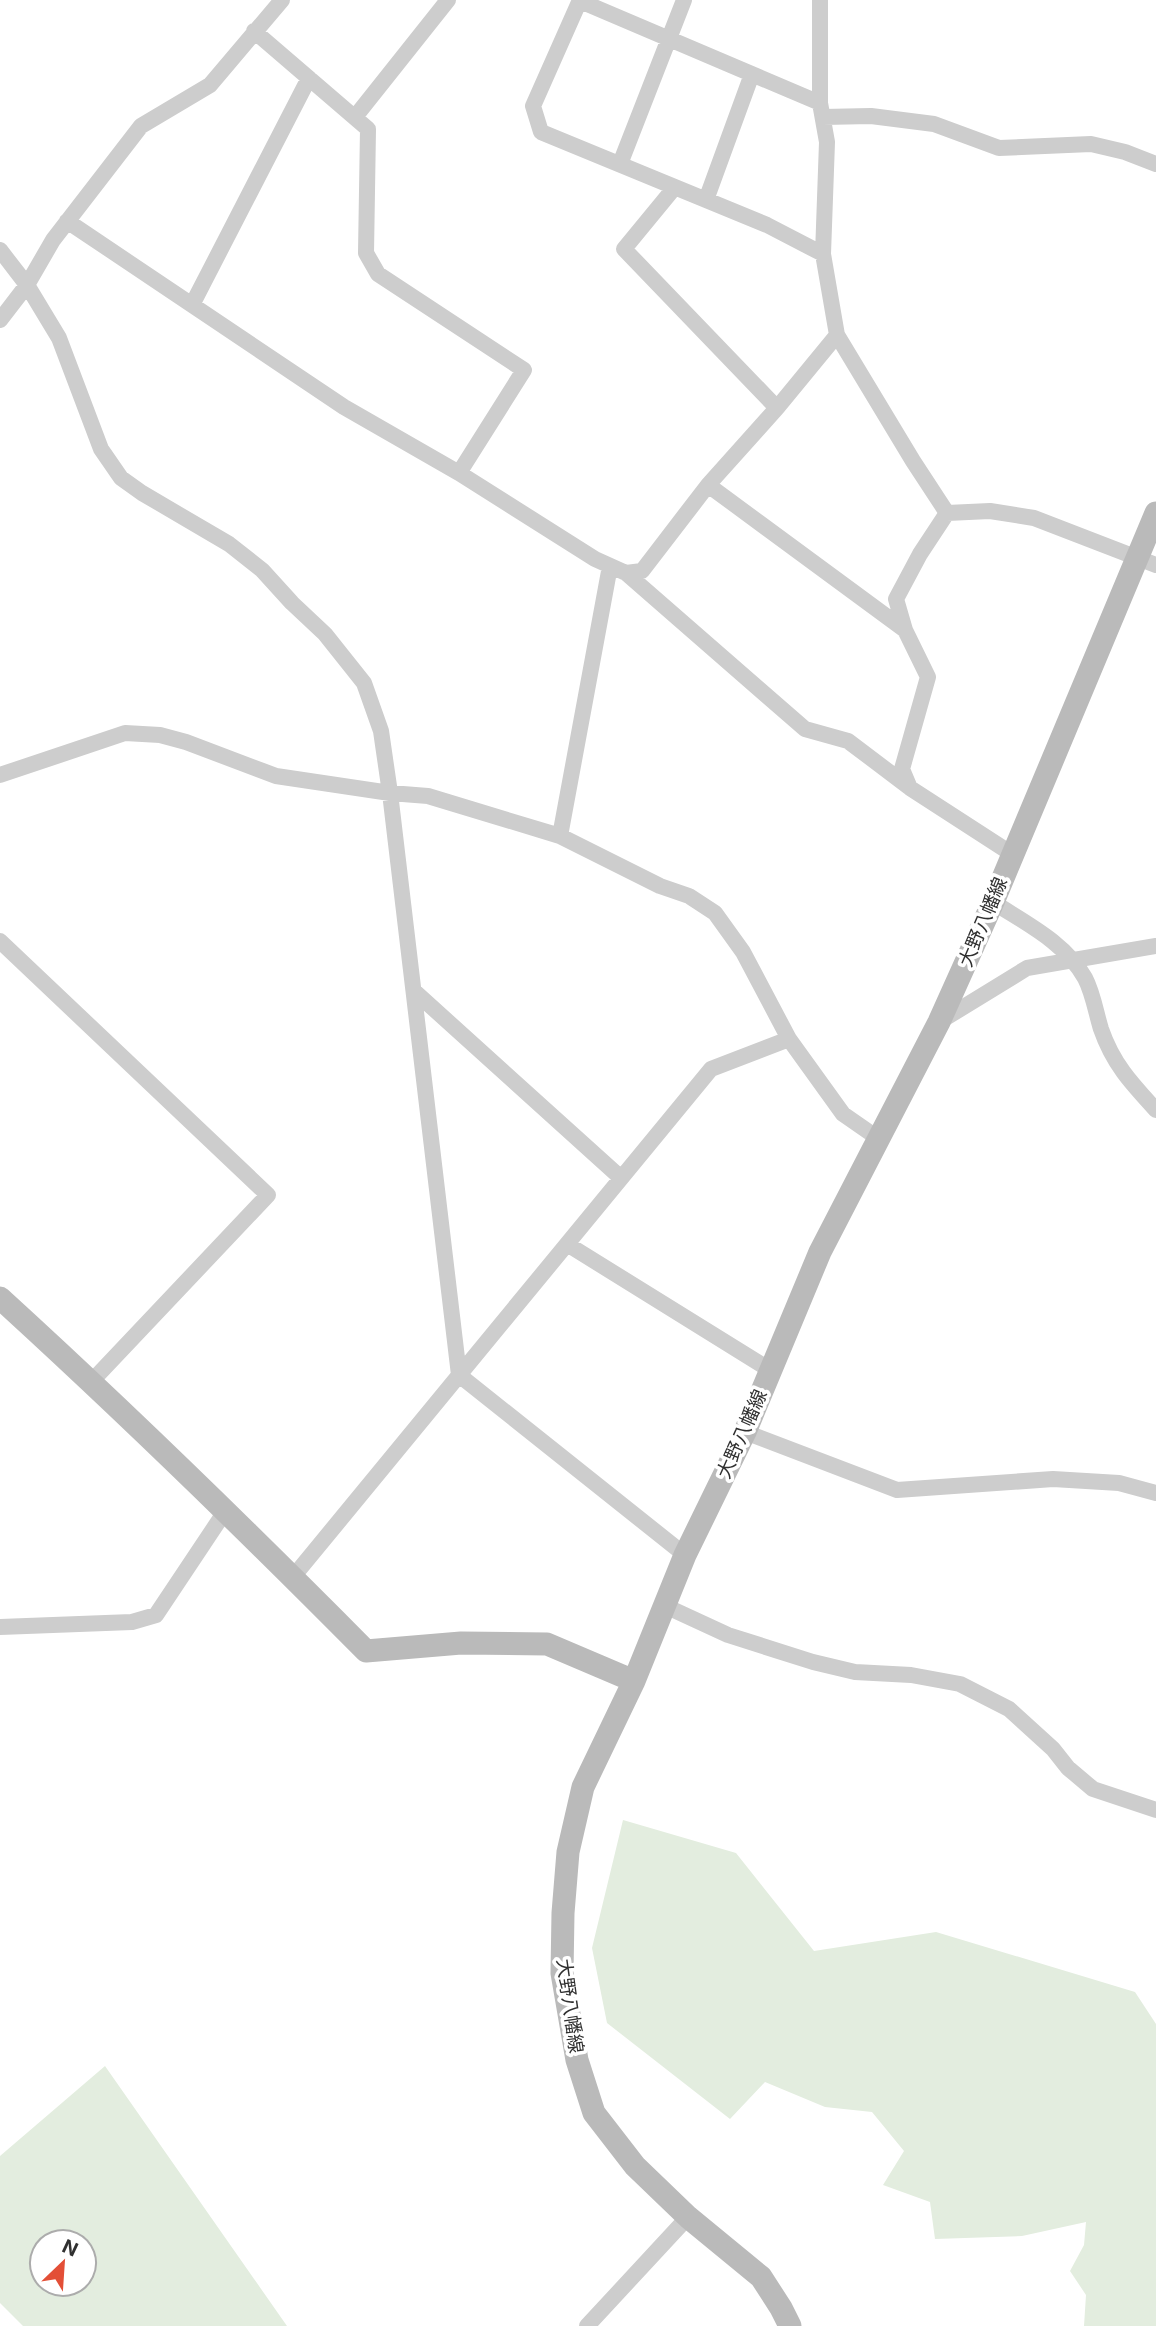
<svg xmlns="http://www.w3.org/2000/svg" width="1156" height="2326" font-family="Inter,'Noto Sans JP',sans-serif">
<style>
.green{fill:#e3eddf;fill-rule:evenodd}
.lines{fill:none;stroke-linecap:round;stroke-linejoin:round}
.street{stroke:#cdcdcd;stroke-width:16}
.secondary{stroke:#bababa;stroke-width:23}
.labels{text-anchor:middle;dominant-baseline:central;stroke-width:7;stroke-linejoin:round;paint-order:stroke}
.street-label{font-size:19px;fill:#303030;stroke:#fff}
</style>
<rect width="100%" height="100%" fill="#fff"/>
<path class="green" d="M623 1820 736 1853 814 1951 936 1932 1135 1992 1156 2024V2326H1084L1086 2295 1070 2271 1084 2245 1086 2222 1022 2236 935 2239 930 2202 883 2185 904 2151 872 2112 825 2107 765 2082 730 2119 607 2023 592 1948Z
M105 2066 287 2326H23L0 2303V2156ZM84 2242V2284H42V2242Z"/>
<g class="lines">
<path class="street" d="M580 0 533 106 541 132 767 225 823 254
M820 0V103L827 142 823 254 837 335 913 461 947 513
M580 1 820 103
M254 31 368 129 366 253 378 274 524 370 459 473
M355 117 448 0
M823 117 871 116 934 124 999 148 1091 144 1125 152 1156 164
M620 164 684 0
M675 187 624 249 777 408
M706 200 752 74
M67 221 344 407 459 473 595 559 626 573 642 571 708 485 777 408 837 335
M0 250 27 285 59 338 101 449 121 478 142 493 229 544 262 570 292 603 325 634 364 683 381 731 390 793 459 1375 685 1555
M192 305 309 78
M0 320 27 285 53 240 141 126 210 85 282 0
M708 485 905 630
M947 513 920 554 896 599 905 630 928 677 902 769 910 788 1012 854
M947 513 990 511 1034 518 1156 565
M626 573 805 729 848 741 909 787
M0 775 125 733 160 735 186 742 276 776 390 793 428 796 560 836 660 886 689 896 715 913 743 952 789 1039 843 1114 879 1139
M560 836 610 566
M993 902C1025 923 1065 942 1085 978 1093 993 1096 1013 1101 1029 1113 1064 1132 1084 1156 1110
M0 941 268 1195 92 1381
M414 991 621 1178
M939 1022 1027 968 1156 946
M567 1244 770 1370
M745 1432 897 1490 1053 1479 1119 1483 1156 1493
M293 1577 711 1069 789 1039
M663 1605 728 1635 813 1662 855 1672 911 1675 960 1684 1009 1709 1053 1749 1068 1768 1093 1789 1156 1810
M0 1627 132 1622 156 1615 226 1510
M587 2326 688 2217"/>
<path class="secondary" d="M0 1298C125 1412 246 1530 366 1651L461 1643 547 1644 634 1681
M790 2326 781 2308 761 2277 688 2217 635 2166 594 2113 577 2060 562 1973 563 1913 568 1852 583 1787 634 1681 685 1555 745 1432 820 1252 939 1022 993 902 1156 513"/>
</g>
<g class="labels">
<g class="street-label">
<text transform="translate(983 922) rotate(-67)">大野八幡線</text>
<text transform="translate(742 1434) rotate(-66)">大野八幡線</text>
<text transform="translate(570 2006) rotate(82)">大野八幡線</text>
</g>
</g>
<g transform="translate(63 2263) rotate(25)"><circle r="33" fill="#ffffff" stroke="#acacac" stroke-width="2"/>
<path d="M0-5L12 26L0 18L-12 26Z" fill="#e34f37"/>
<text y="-10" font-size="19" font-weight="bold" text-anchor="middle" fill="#303030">N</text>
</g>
</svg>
